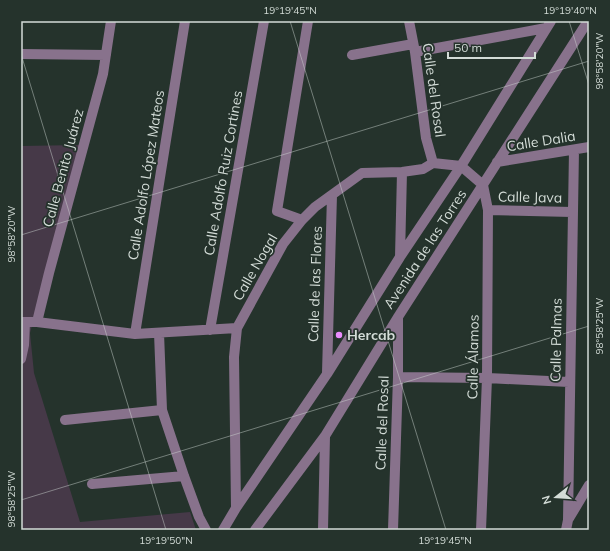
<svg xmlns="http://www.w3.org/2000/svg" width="610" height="551" font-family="Mulish,sans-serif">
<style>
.green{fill:#463948}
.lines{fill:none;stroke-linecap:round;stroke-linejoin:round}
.minor{stroke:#88728c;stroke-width:10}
.ticks{fill:none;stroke:#d3dcd7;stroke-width:1;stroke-opacity:0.45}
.poi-dot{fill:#ea8dfd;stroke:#25332c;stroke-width:1.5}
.labels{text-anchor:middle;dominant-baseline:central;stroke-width:3.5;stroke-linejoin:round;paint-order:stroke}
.street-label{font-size:14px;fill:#d3dcd7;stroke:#25332c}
.poi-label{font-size:14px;font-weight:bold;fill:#d3dcd7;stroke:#25332c;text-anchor:start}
.neatline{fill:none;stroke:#d3dcd7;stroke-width:1.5}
.ticks-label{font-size:10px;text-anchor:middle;fill:#d3dcd7}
</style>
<rect width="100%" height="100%" fill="#25332c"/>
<path class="green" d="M79 145 30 333 34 373 80 522 190 512 196 530H21V146Z"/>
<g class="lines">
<path class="minor" d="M409 21 415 52 426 138 433 163
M415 52 546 28
M21 54 106 55
M352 55 413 44
M497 162 589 147
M488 210 572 212
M302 220 277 211 308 21
M400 257 402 172
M21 322H37L135 334 237 328
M37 322 49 273 103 74 111 21
M210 330 264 21
M159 333 162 410 184 476 199 517 206 530
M135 334 185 21
M21 359 24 345 25 322
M327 373 332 195
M398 377 487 378 569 382
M65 420 162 410
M92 484 184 476
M236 508 234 357 237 328 283 244 302 220 315 207 362 173 402 172 423 169 433 163 461 166 483 185 488 210 487 378 481 530
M568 520 589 485
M223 530 236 508 327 374 400 257 461 166 551 21
M255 530 325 436 398 317 588 21
M323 530 325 436
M393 530 398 377V317
M566 530 568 520 574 150"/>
</g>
<path class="ticks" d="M290 21 446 530M569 21 589 85M21 54 166 530M21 235 589 61M21 500 589 326"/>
<circle class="poi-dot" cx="339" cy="335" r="4"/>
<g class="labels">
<g class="street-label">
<text transform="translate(434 90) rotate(82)">Calle del Rosal</text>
<text transform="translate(541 141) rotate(-9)">Calle Dalia</text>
<text transform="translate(63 168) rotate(-75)">Calle Benito Juárez</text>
<text transform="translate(223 173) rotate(-80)">Calle Adolfo Ruiz Cortines</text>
<text transform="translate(146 175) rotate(-81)">Calle Adolfo López Mateos</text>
<text transform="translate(530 197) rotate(1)">Calle Java</text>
<text transform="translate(425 249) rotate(-57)">Avenida de las Torres</text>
<text transform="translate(255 267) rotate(-60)">Calle Nogal</text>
<text transform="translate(315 284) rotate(-88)">Calle de las Flores</text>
<text transform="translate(556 340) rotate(-89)">Calle Palmas</text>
<text transform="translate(473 357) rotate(-89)">Calle Álamos</text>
<text transform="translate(382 423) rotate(-88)">Calle del Rosal</text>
</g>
<g class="poi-label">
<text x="347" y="335">Hercab</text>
</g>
</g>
<rect width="610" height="551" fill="none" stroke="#25332c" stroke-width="44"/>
<g transform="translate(556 497) rotate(253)" stroke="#25332c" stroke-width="3" paint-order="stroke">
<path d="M0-3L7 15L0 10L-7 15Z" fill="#d3dcd7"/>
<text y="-6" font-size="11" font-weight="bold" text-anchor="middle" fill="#d3dcd7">N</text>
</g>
<path d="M448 52v6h87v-6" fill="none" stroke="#d3dcd7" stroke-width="2"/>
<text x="454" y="52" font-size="12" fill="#d3dcd7" stroke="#25332c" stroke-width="3" paint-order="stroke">50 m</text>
<rect x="22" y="22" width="566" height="507" class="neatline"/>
<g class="ticks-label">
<text x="290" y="14">19°19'45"N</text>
<text x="570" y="14">19°19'40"N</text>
<text transform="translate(599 61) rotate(-90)" y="4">98°58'20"W</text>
<text transform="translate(11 234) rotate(-90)" y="4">98°58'20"W</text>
<text transform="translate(599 326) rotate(-90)" y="4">98°58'25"W</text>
<text transform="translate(11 499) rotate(-90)" y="4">98°58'25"W</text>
<text x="166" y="544">19°19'50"N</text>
<text x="445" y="544">19°19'45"N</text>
</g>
</svg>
